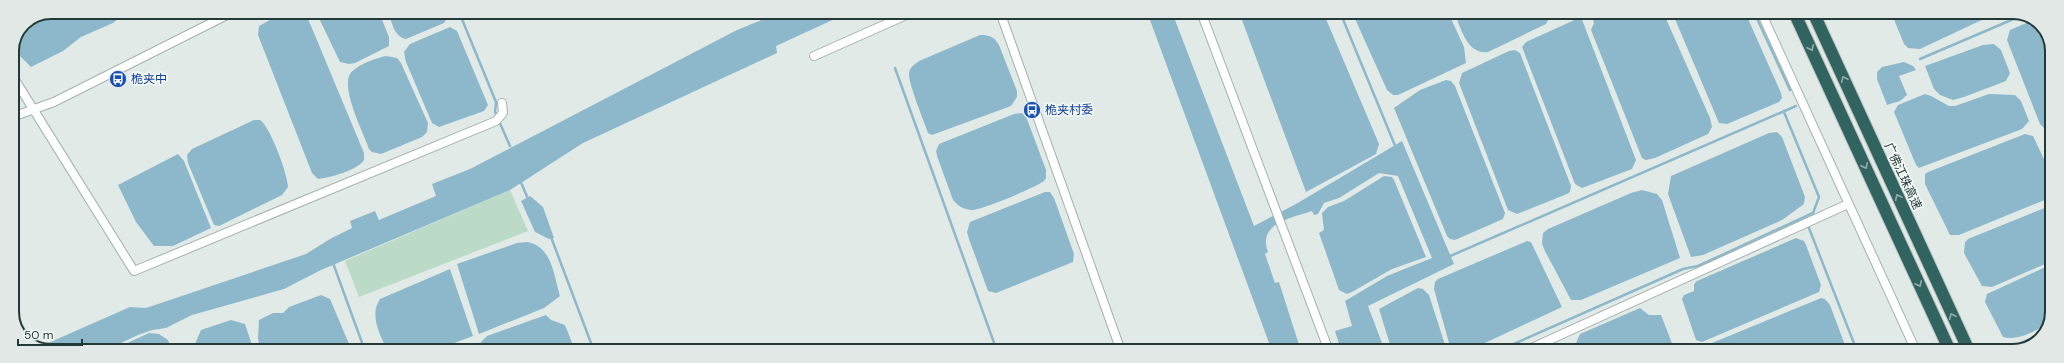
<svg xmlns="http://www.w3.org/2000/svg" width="2064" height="363" font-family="'DM Sans','Noto Sans SC',sans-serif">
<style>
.green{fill:#bbdac8}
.water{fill:#8db8cb}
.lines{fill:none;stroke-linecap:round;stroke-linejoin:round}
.stream{stroke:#8db8cb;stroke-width:2.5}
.minor-casing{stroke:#a4b1af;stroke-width:10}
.highway-casing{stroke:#bdc4c3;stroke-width:14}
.minor{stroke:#fff;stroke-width:8}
.highway{stroke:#316360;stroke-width:12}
.oneway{stroke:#91adaa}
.labels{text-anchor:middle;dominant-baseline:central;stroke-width:3.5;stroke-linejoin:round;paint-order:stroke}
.transit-label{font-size:12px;fill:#164399;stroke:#f1f7f5;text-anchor:start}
.street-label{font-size:12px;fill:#233937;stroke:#f1f7f5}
.rim{fill:none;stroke:#233937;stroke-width:2}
</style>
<rect width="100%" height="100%" fill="#e1eae7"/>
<path class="green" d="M510 190 528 231 359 297 345 261Z"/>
<path class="water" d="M52 12H127L113 23 81 37 63 51 31 67 13 49 24 23Z
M284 12H304L306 14 364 153V160C358 170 329 178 318 179L312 173 258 35 259 26Z
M316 12H379L389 37V46L355 63 349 64 340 62Z
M388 12H445L447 18 444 23 406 39C394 37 392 22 388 12Z
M781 12H850L776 46 777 53 583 143 510 190 321 270 284 289 192 315 166 328 152 330 138 335 104 351H46L39 347 130 307 146 308 306 254 330 239 352 228 350 221 375 211 379 220 436 196 432 184 470 169 737 30Z
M1147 12H1172L1254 226 1296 204 1402 141 1454 264 1368 306 1385 351H1367L1364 343 1341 350 1335 331 1352 326 1345 301 1387 276 1432 258 1398 176 1379 173 1339 198 1324 203 1318 214 1314 215 1312 211C1292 218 1257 223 1268 252L1265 254 1275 283 1279 282 1301 351H1272Z
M1239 12H1323L1379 144 1376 154 1306 192Z
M1352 12H1448L1464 47 1466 63 1398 95H1393L1387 90Z
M1454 12H1547L1549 18 1546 24 1488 52C1467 55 1461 28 1454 12Z
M1596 12H1663L1710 118 1712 127 1708 134 1655 158 1646 160 1642 158 1591 30 1594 23 1591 14Z
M1672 12H1745L1781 93 1782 98 1779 102 1727 124 1719 123Z
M1891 12H1991L1986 18 1920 49 1908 48 1904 44Z
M1581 17 1636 160 1632 169 1582 188 1575 184 1522 47 1526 42Z
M2033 20 2041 24 2052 47 2051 128H2044L2040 124 2007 40 2010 30Z
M450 27 457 31 488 105 484 111 439 127 432 123 406 62 404 52 410 44Z
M980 35C990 35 994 37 999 45L1017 91V97L1011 106 932 135 928 133C924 121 908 83 909 73 910 67 915 64 919 61Z
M1994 44 2001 50 2010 73 2006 81 1964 97 1953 100 1940 95 1934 89 1925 66 1983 45Z
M1515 50 1520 53 1571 186 1570 192 1567 194 1517 214 1508 210 1459 83 1462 73 1509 51Z
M386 56 397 58 401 63 428 123 427 132 422 137 381 154 372 152 369 149C363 132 341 89 350 74 356 65 376 58 386 56Z
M1904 62 1913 66 1916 70 1899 76 1907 95 1900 101 1887 105 1877 79V72L1882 67Z
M1446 80 1451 81 1455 86 1505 213 1503 219 1455 240 1450 239 1447 236 1394 108 1420 90Z
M1925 94 1931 96 1949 106H1955L1989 94 2015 95 2021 101 2029 121 2022 129 1919 168 1916 165 1894 112 1898 105Z
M1022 113 1027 119 1046 170V178L1044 181C1034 188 983 210 971 210 963 209 958 206 953 200L937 156 936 151 939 144 1014 114Z
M254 120H260C270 126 288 175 288 187L282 195 219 226 214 225 188 163 187 155 192 149Z
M1777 132 1782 137 1805 197 1804 204 1782 220 1703 255 1691 257 1668 194 1671 176 1769 133Z
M2025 134 2033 136 2052 176V197L1959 235H1950L1925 184V174L1928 172Z
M178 154 184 161 211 228 173 246H154L136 222 118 185Z
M1384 176 1392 177 1394 180 1426 257 1392 269 1352 292 1347 294 1339 290 1319 233 1324 230 1322 213 1328 207 1344 201Z
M1642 190 1657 194 1662 200 1680 258 1581 300H1571L1545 251 1542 244 1543 233 1548 229 1631 193Z
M1045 192H1050L1054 198 1074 254 1073 262 996 293 988 291 969 239 967 232 970 222Z
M530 196 543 207 554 238 549 239 535 232 521 201Z
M2052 205V261L1992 287 1982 286 1964 253 1965 242 1968 239Z
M1796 238 1804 241 1806 245 1821 285 1819 292 1702 342 1696 340 1682 299 1684 295 1694 291V284L1697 281Z
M1527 241 1531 242 1562 307 1468 351H1456L1449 343 1434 289 1435 282 1438 279Z
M527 242C552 246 554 276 560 296L544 308 479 334 457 264 517 243Z
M2052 264V317C2046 328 2016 342 2003 337L1985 302 1987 294Z
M450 269 473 336 433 351H388C380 336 369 315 380 299Z
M1418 288 1423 289 1429 295 1447 351H1392L1379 309Z
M321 295 330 299 352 351H260L258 338 259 320 273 313H283L289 307Z
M1821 298 1825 299 1830 305 1845 345 1846 351H1701L1707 345Z
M1640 308 1649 315H1661L1675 351H1578L1576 343 1580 334Z
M546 315 551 320 565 325 573 345 572 351H482L481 342 487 336Z
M231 320 245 324 254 351H192L201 330Z
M2043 332 2038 341 2010 351 2013 345Z
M149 333 159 334 168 340 172 351H110Z"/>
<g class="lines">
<path class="stream" d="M459 12 496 102 495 112 497 116
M1340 12 1396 148
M1754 12 1790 90
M1920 59 2023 15
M895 68 997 351
M499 121 510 146
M520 180 528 199
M1807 223 1857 351
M551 237 594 351
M1448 257 1796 106
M333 263 365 351
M1498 351 1683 269 1698 266 1813 213 1819 197 1784 112"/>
<defs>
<path id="minor" d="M1000 12 1121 351
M1201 12 1329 351
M1761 12 1916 351
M814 56 913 12
M12 75 134 271 496 121 503 113 502 103
M12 117 54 102 233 12
M1525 351 1848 204"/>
<path id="highway" d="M1794 12 1950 351
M1813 12 1969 351"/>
</defs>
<use href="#minor" class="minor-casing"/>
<use href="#highway" class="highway-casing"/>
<use href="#minor" class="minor"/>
<use href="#highway" class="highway"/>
</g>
<defs><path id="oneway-chevron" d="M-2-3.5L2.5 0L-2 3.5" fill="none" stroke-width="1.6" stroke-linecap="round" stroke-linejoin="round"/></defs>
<g class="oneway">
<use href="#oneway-chevron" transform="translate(1811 48) rotate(65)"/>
<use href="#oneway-chevron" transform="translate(1844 79) rotate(-115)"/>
<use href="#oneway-chevron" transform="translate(1865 166) rotate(65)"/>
<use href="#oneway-chevron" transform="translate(1898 197) rotate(-115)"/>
<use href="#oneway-chevron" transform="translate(1919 284) rotate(65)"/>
<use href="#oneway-chevron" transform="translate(1952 316) rotate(-115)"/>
</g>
<defs>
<symbol id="bus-disc" viewBox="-11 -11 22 22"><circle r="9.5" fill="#1a4fb4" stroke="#f1f7f5"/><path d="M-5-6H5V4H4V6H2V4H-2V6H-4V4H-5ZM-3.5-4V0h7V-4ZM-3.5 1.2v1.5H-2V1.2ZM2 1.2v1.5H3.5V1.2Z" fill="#fff"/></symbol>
</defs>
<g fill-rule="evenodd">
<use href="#bus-disc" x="108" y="69" width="20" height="20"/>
<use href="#bus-disc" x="1022" y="100" width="20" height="20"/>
</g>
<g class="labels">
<g class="transit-label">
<text x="131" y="79">桅夹中</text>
<text x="1045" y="110">桅夹村委</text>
</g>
<g class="street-label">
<text transform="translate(1903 176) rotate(65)">广佛江珠高速</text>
</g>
</g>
<path d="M0 0H2064V363H0ZM51 19H2013A32 32 0 0 1 2045 51V312A32 32 0 0 1 2013 344H51A32 32 0 0 1 19 312V51A32 32 0 0 1 51 19Z" fill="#e1e8e6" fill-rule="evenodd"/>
<path class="rim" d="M51 19H2013A32 32 0 0 1 2045 51V312A32 32 0 0 1 2013 344H51A32 32 0 0 1 19 312V51A32 32 0 0 1 51 19Z"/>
<path d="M18 339v6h64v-6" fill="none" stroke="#233937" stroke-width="2"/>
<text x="24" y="339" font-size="12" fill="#233937" stroke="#f1f7f5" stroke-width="3" paint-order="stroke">50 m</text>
</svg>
